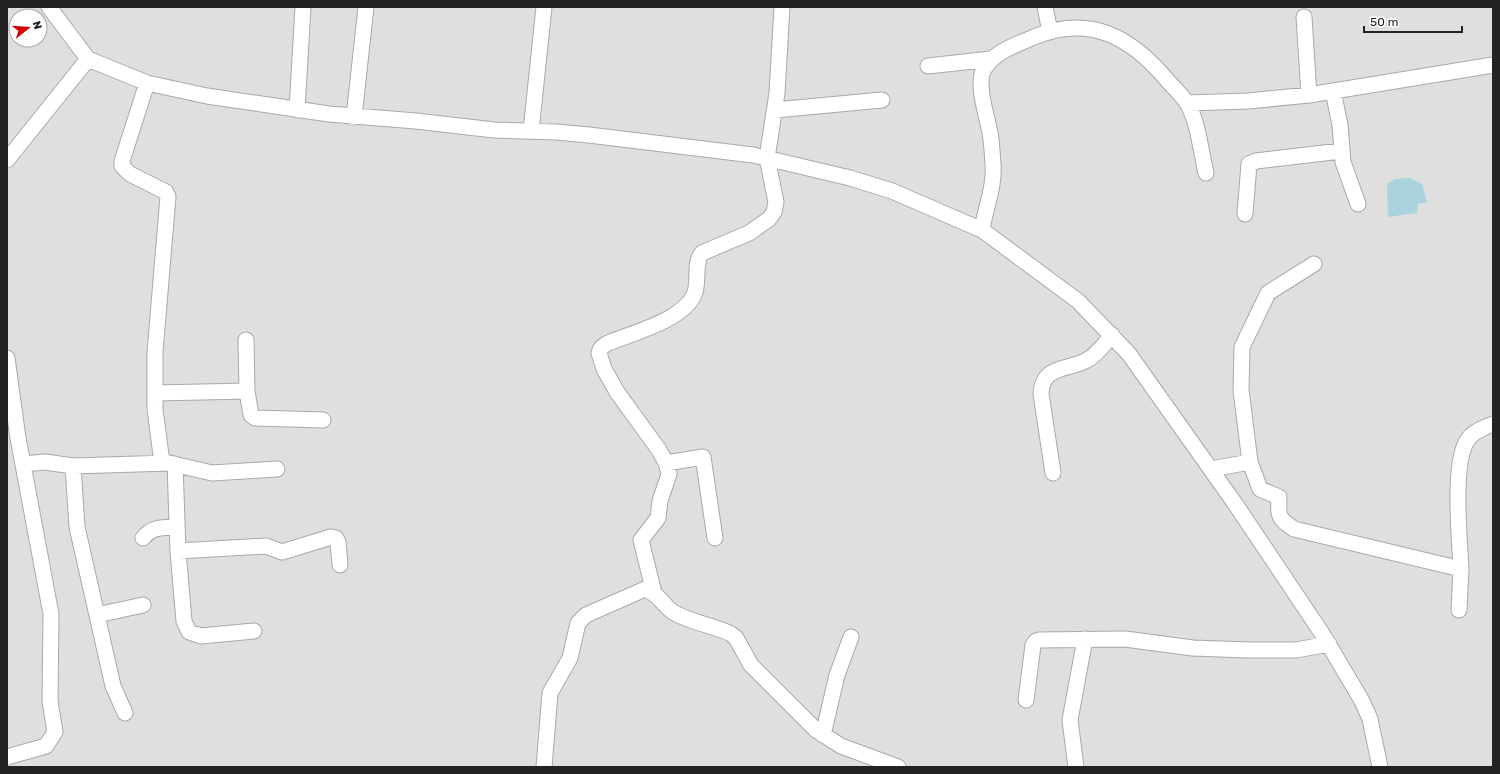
<svg xmlns="http://www.w3.org/2000/svg" width="1500" height="774" font-family="Rubik,sans-serif">
<style>
.residential{fill:#e0dfdf;fill-rule:evenodd}
.water{fill:#aad3df}
.lines{fill:none;stroke-linecap:round;stroke-linejoin:round}
.minor-casing{stroke:#a9a9a9;stroke-width:17}
.minor{stroke:#fff;stroke-width:15}
</style>
<rect width="100%" height="100%" fill="#f2efe9"/>
<path class="residential" d="M7 7H1493V767H7ZM16 16H40V40H16Z"/>
<path class="water" d="M1410 178 1422 184 1427 203H1418L1417 213 1388 217 1387 184 1395 179Z"/>
<g class="lines">
<defs>
<path id="minor" d="M49 7 88 59 147 83 207 96 329 114 416 121 494 130 556 132 589 135 753 155 850 178 892 191 982 230 1078 301 1129 354 1236 505 1323 635 1362 701 1370 719 1380 767
M1045 7 1050 32
M1304 17 1309 95
M928 66 991 59
M147 83 122 161V166L130 174 166 192 168 197 155 352V409L162 463
M1333 91 1340 125 1343 162 1358 204
M1187 103 1248 101 1309 95 1493 65
M297 110 303 7
M775 110 882 100
M354 117 366 7
M531 131 544 7
M7 160 88 59
M1245 214 1249 164 1256 161 1341 151
M982 230C985 209 995 186 993 164 992 152 992 140 989 128 986 113 976 83 984 69 995 51 1016 45 1034 37 1090 14 1131 37 1167 80 1173 87 1181 94 1187 103 1198 121 1201 152 1206 173
M246 340 247 391
M7 358 18 438 51 614 50 701 55 732 46 746 7 757
M155 393 247 391 251 415 255 418 323 420
M1250 462 1241 390 1242 347 1268 293 1314 264
M666 463 703 457 715 538
M23 464 45 462 73 466 169 463 212 473 277 469
M175 464 178 551 184 621 189 632 201 636 254 631
M73 466 77 527 113 686 125 713
M1211 469 1250 462 1260 489 1279 497C1278 517 1278 518 1294 529L1461 569 1459 610
M1053 473 1041 394C1042 365 1067 371 1087 360 1097 355 1105 343 1112 335
M143 538C152 526 163 528 177 527
M178 551 266 546 282 552 331 537 336 538 338 542 340 565
M1461 569C1460 541 1451 459 1469 438 1473 432 1487 426 1493 424
M654 593 641 540 658 518 660 501 669 474 666 463 659 450 617 392 604 369 599 353 601 348 606 344C631 333 682 321 694 295 700 282 693 264 702 253L749 233 769 219 774 212 776 202 767 158 777 93 782 7
M97 615 143 605
M1026 700 1033 645 1036 641 1039 640 1125 639 1193 648 1248 650H1296L1329 644
M823 735 837 675 851 637
M544 767 550 693 570 658 578 623 586 615 645 589C658 593 663 605 673 612 691 623 713 625 731 634L736 638 751 665 816 730 841 746 898 767
M1076 767 1070 720 1085 639"/>
</defs>
<use href="#minor" class="minor-casing"/>
<use href="#minor" class="minor"/>
</g>
<rect width="1500" height="774" fill="none" stroke="#222222" stroke-width="16"/>
<g transform="translate(28 28) rotate(73)"><circle r="19" fill="#ffffff" stroke="#a7a7a7"/>
<path d="M0-3L7 15L0 10L-7 15Z" fill="#d40000"/>
<text y="-6" font-size="11" font-weight="bold" text-anchor="middle" fill="#222222">N</text>
</g>
<path d="M1364 26v6h98v-6" fill="none" stroke="#222222" stroke-width="2"/>
<text x="1370" y="26" font-size="12" fill="#222222" stroke="#ffffff" stroke-width="3" paint-order="stroke">50 m</text>
</svg>
